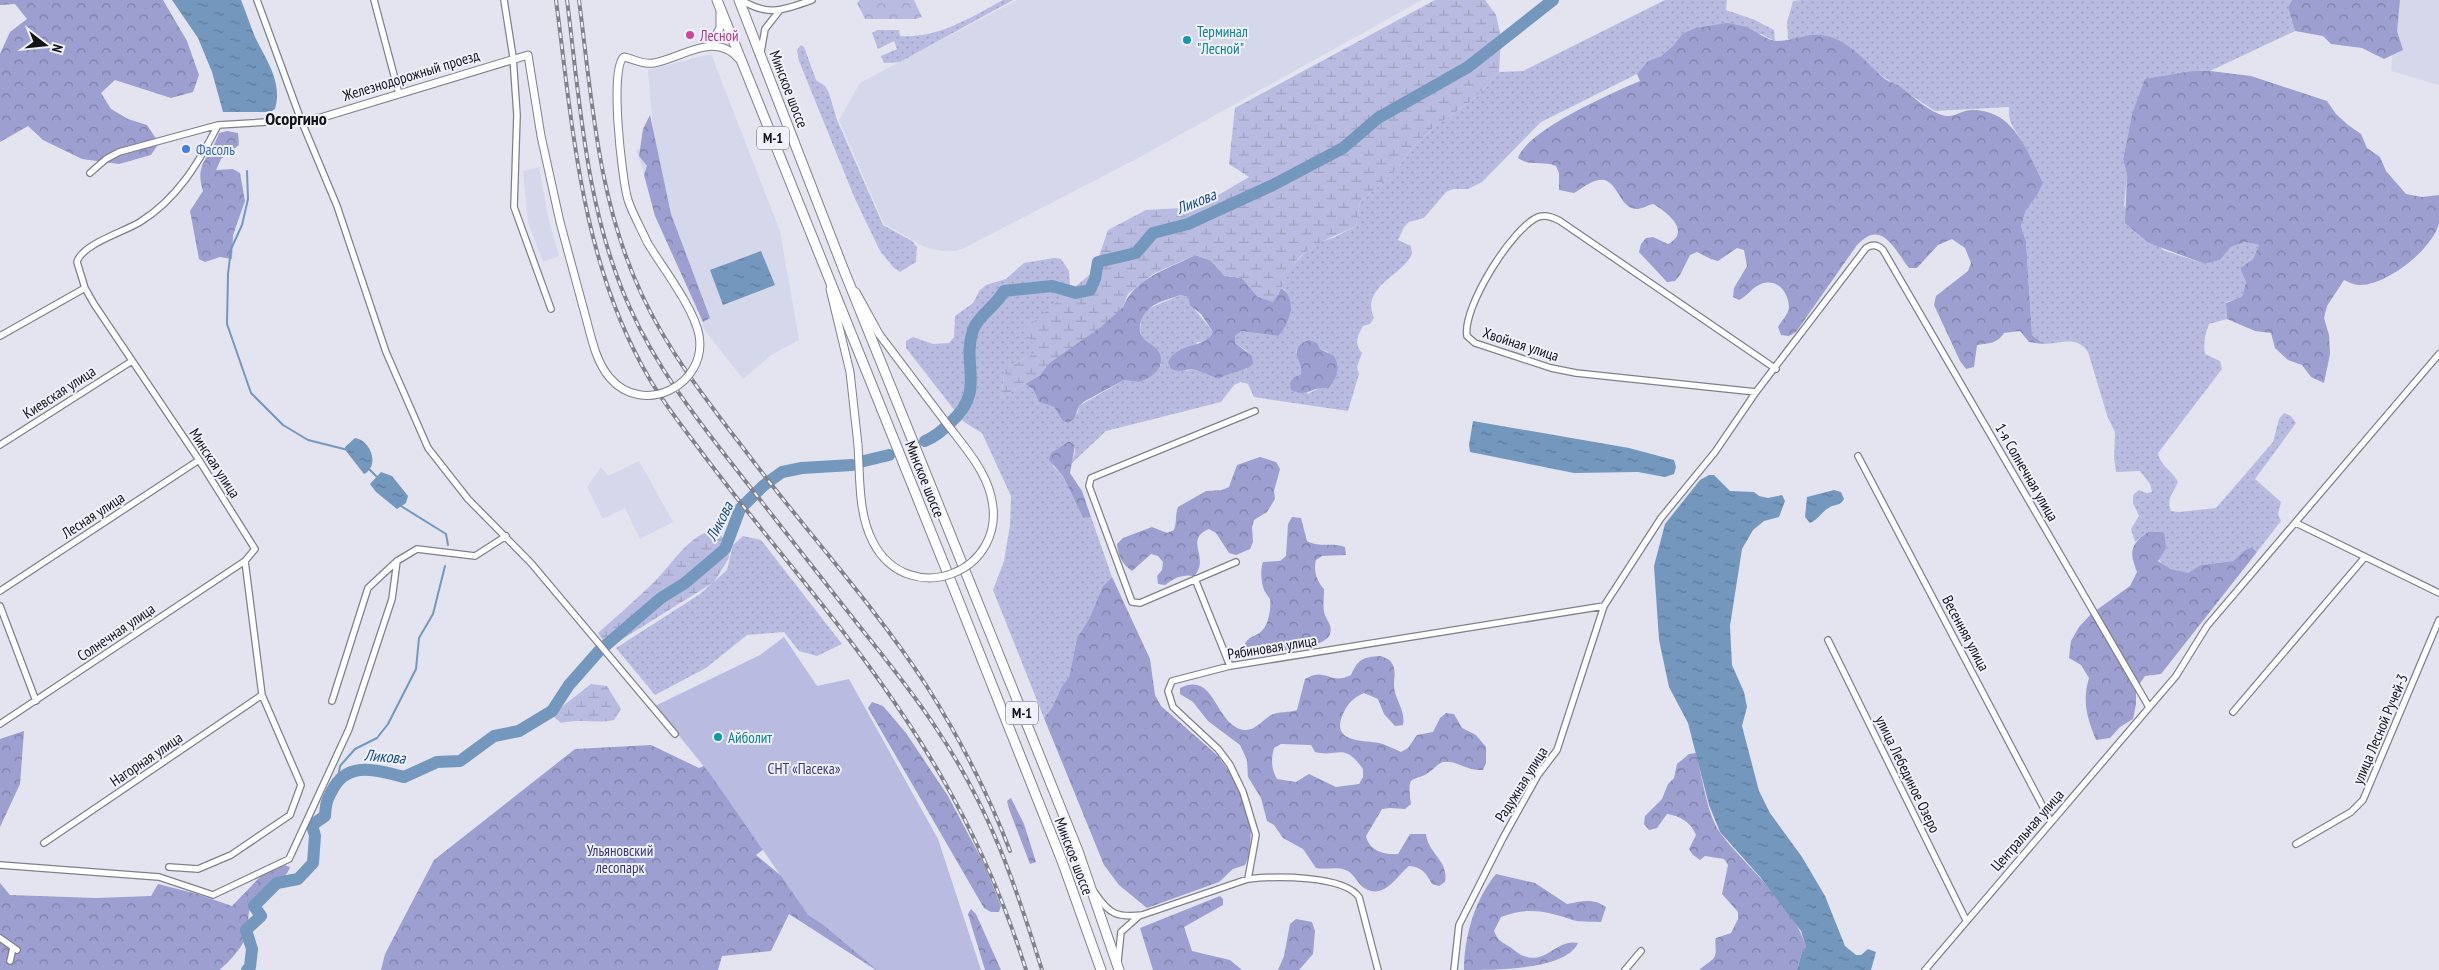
<svg xmlns="http://www.w3.org/2000/svg" width="2439" height="970" font-family="'PT Sans Narrow',sans-serif">
<style>
.built{fill:#d5d7ea}
.grass{fill:url(#grass-dots);fill-rule:evenodd}
.forest{fill:url(#forest-crowns);fill-rule:evenodd}
.wetland{fill:url(#wetland-marsh)}
.park{fill:url(#park-crowns)}
.garden{fill:#b9bce0}
.water{fill:url(#water-ripples)}
.lines{fill:none;stroke-linecap:round;stroke-linejoin:round}
.stream{stroke:#7497be;stroke-width:2}
.river{stroke:#7497be;stroke-width:12}
.minor-casing{stroke:#7f808a;stroke-width:8}
.tertiary-casing{stroke:#7f808a;stroke-width:9}
.trunk-casing{stroke:#7f808a;stroke-width:11}
.minor{stroke:#fff;stroke-width:5.5}
.tertiary{stroke:#fff;stroke-width:7}
.trunk{stroke:#fff;stroke-width:9}
.rail-casing{stroke:#808189;stroke-width:4}
.rail{stroke:#f0f1fd;stroke-width:2;stroke-dasharray:5.5;stroke-linecap:butt}
.tertiary-bridge-casing{stroke:#7f808a;stroke-width:9;stroke-linecap:butt}
.tertiary-bridge{stroke:#fff;stroke-width:7}
.hotel-dot{fill:#d1479c;stroke:#f0f1fd;stroke-width:2}
.culture-dot{fill:#0f9aa8;stroke:#f0f1fd;stroke-width:2}
.shop-dot{fill:#3f7fe0;stroke:#f0f1fd;stroke-width:2}
.labels{text-anchor:middle;dominant-baseline:central;stroke-width:4;stroke-linejoin:round;paint-order:stroke}
.shield{fill:#f0f1fd;stroke:#56565d;stroke-width:1}
.shield-label{font-size:14px;font-weight:bold;fill:#141418}
.culture-label{font-size:15px;fill:#0d838f;stroke:#f0f1fd;text-anchor:start}
.hotel-label{font-size:15px;fill:#b23c85;stroke:#f0f1fd;text-anchor:start}
.street-label{font-size:15px;fill:#141418;stroke:#f0f1fd}
.shop-label{font-size:15px;fill:#366cbe;stroke:#f0f1fd;text-anchor:start}
.park-label{font-size:15px;fill:#393874;stroke:#f0f1fd}
.water-label{font-size:16px;font-style:italic;fill:#194d7f;stroke:#f0f1fd}
.quarter-label{font-size:18px;font-weight:bold;fill:#141418;stroke:#f0f1fd}
</style>
<defs>
<pattern id="grass-dots" width="8" height="8" patternUnits="userSpaceOnUse" patternTransform="scale(1.25)"><rect width="8" height="8" fill="#b9bce0"/><path d="M2 2h.1M6 6h.1" fill="none" stroke="#9ea1bf" stroke-width="1.8" stroke-linecap="round"/></pattern>
<pattern id="forest-crowns" width="20" height="18" patternUnits="userSpaceOnUse" patternTransform="scale(1.25)"><rect width="20" height="18" fill="#9c9fcf"/><path d="M2 6a3 3 0 1 1 6 0M12 15a3 3 0 1 1 6 0" fill="none" stroke="#7e80a7"/></pattern>
<pattern id="wetland-marsh" width="20" height="14" patternUnits="userSpaceOnUse" patternTransform="scale(1.25)"><rect width="20" height="14" fill="#b9bce0"/><path d="M1 5h8M5 5V1M11 12h8M15 12V8" fill="none" stroke="#9ea1bf"/></pattern>
<pattern id="park-crowns" width="20" height="18" patternUnits="userSpaceOnUse" patternTransform="scale(1.25)"><rect width="20" height="18" fill="#b9bce0"/><path d="M2 6a3 3 0 1 1 6 0M12 15a3 3 0 1 1 6 0" fill="none" stroke="#9ea1bf"/></pattern>
<pattern id="water-ripples" width="26" height="14" patternUnits="userSpaceOnUse" patternTransform="scale(1.25)"><rect width="26" height="14" fill="#7497be"/><path d="M2 4q2-2 4 0t4 0M15 11q2-2 4 0t4 0" fill="none" stroke="#5e7a99"/></pattern>
</defs>
<rect width="100%" height="100%" fill="#e3e4f0"/>
<path class="built" d="M1017 0H1422L1140 157 966 247 956 251H941L925 247 884 224 839 120 860 83Z
M2398 0H2439V85L2391 71Z
M711 54 780 231 799 340 771 355 743 379 703 328 702 307 652 197 636 150 654 143 648 70Z
M539 167 549 221 559 256 543 262 528 222 523 171Z
M639 461 673 522 640 539 625 508 603 519 587 487 601 467 608 476Z"/>
<path class="grass" d="M1003 0H1013L900 62 884 63 881 56 897 49 894 41 878 49 872 33 877 30H899L900 36C938 39 971 17 1003 0Z
M1665 0H1727L1726 10 1755 20 1774 30 1775 41 1761 34H1682L1673 46 1661 56 1648 61 1637 74 1541 122 1482 182 1468 189H1453L1446 192 1424 218 1409 222 1404 227 1398 240 1411 246 1412 254C1402 276 1360 287 1374 318L1370 324 1363 326C1357 336 1354 344 1362 353L1357 367 1359 374 1348 411 1254 397 1248 384 1241 382 1234 385 1221 402 1106 431 1070 465 1075 453V445L1069 441 1051 453 1053 466 1063 476 1083 518 1091 517 1112 577 1103 586 1089 619 1077 638 1069 677 1062 686 1052 708 1044 718 993 590 1004 561 1010 525 1011 496 982 433 964 422 959 416 906 348V341L913 337 933 344 949 343 954 337 955 316 973 303 980 290 986 285 1006 279 1024 263 1054 258 1061 259 1069 271 1070 285 1077 286 1062 300 1037 352 1005 369 1001 398 1025 384 1033 389 1039 402 1054 407 1062 420 1078 413 1079 406 1124 380 1138 382 1161 365 1158 351 1142 337 1140 330 1142 316 1147 309 1181 295 1188 297C1190 306 1206 322 1213 332 1210 340 1206 342 1197 342L1186 371 1193 369 1219 379 1232 371 1247 369V351L1235 343V336L1241 331 1278 336 1285 290 1281 288 1292 266 1312 245 1335 237 1356 226 1360 202 1397 169 1412 148 1433 128 1475 98 1499 72 1523 71ZM1309 340 1320 349 1328 352 1321 387 1308 394C1304 385 1302 379 1302 370 1301 356 1286 348 1309 340Z
M1801 0H2292L2288 7 2295 31 2210 71H2193L2132 114 2123 159 2127 175 2124 206 2163 250 2205 264 2220 260 2231 247 2245 242 2259 245 2253 259 2240 268 2246 282 2242 298 2226 302 2227 319 2209 324C2205 334 2203 344 2205 354L2220 361 2222 369 2158 453C2160 466 2173 471 2178 482 2173 494 2166 498 2171 511L2179 512 2216 508 2273 442 2279 419 2284 413 2291 416 2296 423 2255 479 2281 502 2278 514 2281 521 2257 552 2252 547 2245 550 2233 561 2201 565 2188 574C2157 566 2158 561 2148 532L2135 542 2131 529 2139 516 2133 503V495L2139 490 2146 493 2152 492 2150 484 2140 471 2116 472 2114 457 2115 432 2108 418 2088 352C2076 335 2061 344 2044 344L2032 335 2026 241 2021 226 2026 210 2036 197C2031 179 2029 157 2021 140 2014 126 2008 125 2009 107L1935 111 1829 41 1788 39 1787 22 1793 1Z
M801 45 804 47 816 80 825 86 829 93 837 120 883 225 912 241 917 247 916 262 900 272 894 268 880 251 855 199 799 61 797 50Z
M743 536 761 540 842 644 817 656 799 651 784 632 747 635 706 668 655 695 616 648 700 594 727 570 733 545Z"/>
<path class="forest" d="M0 0H163L187 41 199 75 193 92 171 98 115 80 101 93 111 109 128 119 147 125 159 143 151 155 119 164 82 159 43 140 28 126 0 142V54L10 32 27 19 15 4 0 5Z
M2292 0H2400L2397 31 2403 50 2384 59 2362 48 2331 44 2323 36 2295 31 2288 7Z
M1727 23C1733 24 1740 25 1746 27 1755 30 1767 41 1777 41 1805 40 1812 27 1842 42 1860 52 1870 67 1885 79 1889 82 1894 83 1899 86 1912 95 1924 108 1939 114 1954 120 1958 111 1971 110 2014 109 2026 150 2043 183L2036 197 2026 210 2021 226 2026 241 2032 335 2044 344 2029 342 2020 331 2004 333C1997 344 1989 343 1977 345L1974 367 1966 369 1960 361 1934 305 1936 296 1968 271 1971 263 1965 248 1952 239 1938 245 1917 268H1909C1894 249 1882 218 1857 245L1796 332 1789 336 1781 335 1778 327C1781 321 1789 314 1789 307 1788 291 1777 278 1761 284 1752 287 1748 296 1739 300L1733 297 1734 288 1747 266 1744 250 1737 248 1718 261 1711 259 1697 252 1690 255 1680 275 1675 281 1667 282 1639 252 1641 244 1646 238 1653 237 1668 244C1692 231 1667 212 1653 204 1648 205 1642 209 1637 209 1617 209 1618 173 1595 181 1588 183 1581 189 1574 193L1559 190V173L1556 166C1543 160 1531 167 1518 158 1527 130 1612 93 1640 81L1637 74 1648 61 1661 56 1673 46 1682 34 1696 28Z
M2193 71H2210L2251 76 2327 101 2336 114 2348 125 2361 134 2367 148 2380 157 2386 171 2406 194 2422 197 2439 195C2439 204 2439 214 2439 223 2433 249 2386 286 2359 285 2354 285 2349 282 2344 280L2327 306 2324 318 2329 335 2330 354 2324 383 2311 377 2302 365 2288 360 2275 348 2271 333 2255 331 2227 319 2226 303 2242 297 2246 282 2240 268 2253 259 2259 245 2245 242 2231 247 2220 260 2205 264 2149 243 2125 223 2127 175 2123 159 2132 114 2145 79Z
M650 115 671 214 710 318 703 322 655 216 644 175 647 166 639 156 643 129Z
M227 131 238 133 239 145 221 159 216 170 233 169 240 173 245 201 233 235 232 259 220 257 205 262 199 259 190 211 203 191C194 163 210 159 219 133Z
M1195 255 1210 260 1225 276 1242 278 1258 297 1278 295 1281 288C1298 299 1290 324 1278 336L1241 331 1235 336V343L1252 356 1253 364C1243 373 1230 371 1219 379L1193 369 1178 371 1171 369 1168 362C1179 341 1206 349 1213 332L1201 314 1190 305 1188 297 1181 295C1163 301 1144 304 1140 325 1140 329 1139 333 1142 336 1146 343 1155 345 1159 352 1167 368 1150 379 1138 382L1124 380 1085 401 1079 406 1074 419 1068 423 1062 420 1054 407 1039 402 1033 389 1025 384 1040 375 1048 364 1123 307C1135 277 1169 269 1195 255Z
M1309 340 1317 343 1320 349 1334 356C1341 368 1337 379 1328 388 1312 386 1308 398 1291 390L1290 383 1294 377 1301 375C1304 360 1285 348 1309 340Z
M1069 441 1075 445 1070 473 1082 491 1091 517 1083 518 1063 476 1049 460 1051 453Z
M1260 457 1276 462 1280 469 1274 491 1275 499 1267 512 1254 520 1252 527 1253 542 1250 549 1236 555 1229 553 1216 533 1209 529C1183 540 1211 558 1194 576 1183 574 1174 578 1165 585L1158 584 1157 576 1162 570 1163 562 1158 556 1151 554 1132 571C1122 564 1118 556 1117 544L1123 538 1152 527 1167 533 1174 530C1177 522 1175 515 1178 507L1206 491 1222 490 1229 487 1237 465Z
M1292 517 1301 518 1307 541C1320 548 1331 542 1345 547L1346 555 1322 556 1316 560C1313 571 1317 581 1324 589 1324 596 1323 606 1324 612 1326 620 1333 625 1330 634 1326 650 1259 654 1243 651 1246 629 1264 643 1269 615 1270 611 1271 603 1270 599 1270 599 1266 593 1265 592 1261 584 1260 570 1263 562L1280 561 1286 556 1288 524Z
M2148 532H2164L2166 548 2158 561 2171 569 2188 573 2201 565 2233 561 2245 550 2252 547 2257 552 2161 674 2145 676 2136 689V704L2133 719 2120 727 2110 738 2096 740C2087 718 2082 701 2089 678L2081 665 2069 658 2071 641 2079 627 2091 614 2130 586 2137 572C2129 551 2130 545 2148 532Z
M1112 577 1150 659 1155 695 1161 706 1218 756 1239 785 1251 828 1250 853 1245 865 1233 869 1219 882 1147 908 1119 885 1104 865 1044 718 1052 708 1062 686 1069 677 1077 638 1089 619 1103 586Z
M1380 656C1386 658 1390 659 1393 665 1396 672 1394 678 1394 685 1394 699 1406 710 1403 725L1395 726 1384 714 1378 699 1364 693C1354 697 1347 704 1343 714 1330 743 1363 740 1379 743 1387 745 1394 749 1401 752L1408 748 1417 735 1433 732 1440 718 1446 713 1454 714 1462 728 1476 735 1486 747V763L1483 770C1468 771 1461 763 1449 762 1440 761 1438 765 1432 770 1414 785 1406 769 1411 804L1405 809 1390 808 1382 809 1366 836C1369 851 1385 855 1398 854L1410 834H1426C1428 854 1449 860 1445 882L1439 886 1432 884C1426 873 1422 867 1409 866 1396 877 1384 900 1364 888 1357 883 1355 875 1348 871 1338 866 1327 870 1316 868L1303 849 1283 838 1274 825 1267 821 1261 798 1248 777 1247 760 1240 745 1208 721 1193 702 1180 694V688C1216 670 1214 725 1244 730 1255 731 1263 720 1271 715 1279 711 1289 713 1297 710L1305 679C1327 666 1329 686 1351 675 1358 659 1363 657 1380 656ZM1281 744 1311 745 1315 752C1339 758 1343 741 1363 769V777L1359 784 1336 787 1309 774 1296 782 1277 779C1271 769 1271 759 1274 748Z
M872 702 883 706 906 733 948 796 984 864 1001 906 999 912H991L984 908 868 708Z
M24 731 20 784 0 827V739Z
M757 743 795 826 756 855 896 970H876L789 914 771 951 722 956 718 970H381L385 954 434 860 575 749 651 745 699 768Z
M1696 753C1702 776 1707 816 1721 834 1747 868 1794 905 1806 947L1802 952 1797 970H1699C1703 966 1709 963 1713 959 1718 954 1714 945 1716 938L1731 933 1738 919V912L1722 894 1728 865 1724 859 1705 856 1700 860 1693 855 1689 849 1696 835C1691 822 1680 816 1667 814L1657 828 1649 830 1644 824 1645 816 1662 799 1668 784 1674 778 1677 764 1689 754Z
M1011 798 1024 824 1036 862 1030 864 1009 809 1007 801Z
M284 865 290 867C284 885 260 887 252 903 246 914 250 927 246 937 243 946 227 965 219 970H0V883L10 895 96 898 151 896 158 884 197 894 232 906 260 877Z
M1496 874 1535 883 1567 904C1582 901 1593 898 1606 907L1601 922C1591 921 1579 923 1570 919 1545 911 1527 907 1501 917L1494 931C1498 941 1502 942 1510 947 1515 950 1518 954 1524 956 1546 965 1557 938 1578 943 1566 970 1496 970 1464 970 1464 937 1475 899 1496 874Z
M1220 896 1223 899V905L1184 927 1192 951 1230 960 1242 970H1153L1140 928Z
M971 909 976 914 1001 970H985L968 914Z
M1296 919 1312 922 1315 931 1313 954 1299 970H1278L1284 956 1290 924Z"/>
<path class="wetland" d="M1435 0H1485L1496 15 1501 37 1499 72 1475 98 1433 128 1412 148 1397 169 1360 202 1356 226C1333 238 1306 244 1292 267 1285 279 1281 291 1273 302L1258 297 1242 278 1225 276 1210 260 1195 255 1153 274 1128 294 1123 307 1101 327 1048 364 1040 375 1001 398 1005 369 1037 352 1025 329 1094 271 1108 230 1146 210 1198 207 1249 177 1229 164 1235 108Z
M998 303 997 307 975 337 977 389 967 412 961 406 967 387 965 348 968 333 973 322 986 304Z
M820 461 848 462V468L811 469 798 472 783 478 782 468Z
M712 530 727 540 729 558 714 582 608 648 598 633C615 618 633 602 650 586 670 568 685 538 712 530Z
M591 684 607 686 621 709 614 720C595 724 581 718 561 723L554 717 559 709Z"/>
<path class="park" d="M860 0H914L922 17 916 19H865L857 3Z"/>
<path class="garden" d="M784 637 817 686 849 679 938 839 981 970H877L822 924 808 915 710 774 655 706 760 655Z"/>
<path class="water" d="M172 0H241C246 12 250 25 255 37 266 60 283 82 275 109L270 112H223L212 72 198 38Z
M761 251 775 285 723 305 710 270Z
M1473 421 1629 448 1674 460 1676 467 1674 474 1665 477 1638 472 1574 473 1470 452 1469 445Z
M355 438C371 440 380 466 364 474L346 451 345 447Z
M381 472 392 476 408 496 406 503 397 509 376 492 370 484Z
M1709 475H1714L1730 491 1754 492 1759 496 1768 498 1782 495 1785 501 1779 517 1764 521 1753 530 1742 549 1730 626 1732 665 1744 692 1747 707 1742 726 1759 791 1770 813 1802 857 1825 896 1845 946 1856 955H1861L1868 949 1876 952 1871 970H1797L1802 952 1806 947 1801 931 1761 878 1720 832 1709 805 1688 723 1669 687 1659 640 1654 566 1665 524 1700 480Z
M1834 490 1841 492 1844 499C1840 506 1836 504 1830 507 1822 511 1819 519 1810 523L1805 517 1807 497Z"/>
<g class="lines">
<path class="stream" d="M247 171 248 199 242 225 231 249 228 274 227 324 251 393 283 425 308 440 348 450
M368 468 377 477
M401 506 446 534 448 545
M338 778 340 766 355 749 377 738 388 724 416 669 419 638 433 614 445 566"/>
<path class="river" d="M925 441C935 437 942 431 950 423 987 390 961 367 973 330 978 316 997 305 1004 291L1052 286 1076 293 1090 290 1095 279 1098 262 1136 253 1153 233 1188 224 1273 185 1343 148 1378 118 1468 67 1553 0
M864 461 889 455
M605 646 661 598 685 583 725 549 740 509 763 486 782 472 802 468 852 465
M247 970 250 967 252 949 246 930 261 916 254 906 277 883 298 879 313 863 315 836 312 825 325 816C326 801 327 800 334 787 349 761 379 770 404 777L437 762 460 761 494 736 519 731 552 711 569 685 599 651"/>
<defs>
<path id="minor" d="M257 0 301 120 337 206 386 352 428 448 468 499 531 563 675 734
M374 0 399 94
M504 0 513 57 517 115 514 207 551 309
M741 0C769 17 783 10 812 0
M761 52 765 29 780 10
M90 173 106 159 119 152 218 125
M0 336 85 288
M1756 392 1576 373 1551 368 1475 343 1467 336C1462 308 1512 228 1538 217 1546 214 1553 217 1560 221L1776 369
M0 445 132 361
M1858 456 2051 822
M2296 523 2439 593
M1236 562 1140 603 1132 602 1089 486 1091 478 1255 411
M1195 579 1230 666
M0 591 199 460
M0 606 36 701
M1828 640 1966 920
M332 701 368 588 397 561 417 549 475 556 506 536
M2233 712 2365 557
M0 724 245 561 255 549 199 460 94 304 85 288 77 262C82 244 124 232 140 222 177 199 198 164 218 125L301 120
M44 843 262 695
M2296 844 2351 812 2363 800 2439 620
M0 865 159 877 213 895 289 859 349 729 392 599 397 561
M169 867 198 869 231 855 290 815 301 785 262 695 245 561
M1248 879 1256 835 1243 792 1230 765 1218 749 1173 707 1168 691 1172 681 1230 666 1604 606
M1095 893C1109 914 1117 918 1142 915L1248 879C1275 876 1343 875 1359 897L1378 970
M0 938 17 950
M10 961 13 948
M1118 961 1121 932 1139 916
M1454 970 1459 925 1503 838 1538 775 1557 750 1604 606 1661 518 1715 452 1756 392 1866 248C1872 244 1878 245 1883 250L2149 707
M1625 970 1641 951
M1925 970 2176 676 2207 626 2439 354"/>
<path id="tertiary" d="M709 46 720 28V13
M301 120 320 118 528 55 541 136 560 222 583 307
M647 242C641 228 633 215 628 200 622 180 609 67 624 57 634 59 643 65 654 63 684 57 715 31 739 59
M830 289 850 372 858 445
M856 292 879 334 944 420"/>
<path id="trunk" d="M717 0 952 584 1062 861 1101 970
M739 0 843 268 1078 851 1119 970"/>
</defs>
<use href="#minor" class="minor-casing"/>
<use href="#tertiary" class="tertiary-casing"/>
<use href="#trunk" class="trunk-casing"/>
<use href="#minor" class="minor"/>
<use href="#tertiary" class="tertiary"/>
<use href="#trunk" class="trunk"/>
<defs>
<path id="rail" d="M556 0C573 129 581 262 649 378 663 402 680 424 697 446 736 499 779 550 820 602 913 719 981 826 1026 970
M567 0C580 103 586 212 630 308 658 371 701 424 743 478 781 526 818 574 856 622 883 656 912 691 936 728 989 807 1014 880 1042 970
M579 0C592 101 598 202 642 295 669 353 708 402 747 453 805 530 874 605 926 685 959 737 988 793 1010 851"/>
</defs>
<use href="#rail" class="rail-casing"/>
<use href="#rail" class="rail"/>
<defs>
<path id="tertiary-bridge" d="M583 307C590 330 594 360 610 378 643 417 708 385 699 335 694 308 662 267 647 242
M858 445C860 476 858 514 873 542 909 611 1010 572 991 496 984 467 961 443 944 420"/>
</defs>
<use href="#tertiary-bridge" class="tertiary-bridge-casing"/>
<use href="#tertiary-bridge" class="tertiary-bridge"/>
</g>
<circle class="hotel-dot" cx="690" cy="35" r="5"/>
<g class="culture-dot">
<circle cx="1187" cy="40" r="5"/>
<circle cx="718" cy="737" r="5"/>
</g>
<circle class="shop-dot" cx="186" cy="149" r="5"/>
<g class="labels">
<g class="shield">
<rect x="757" y="126.5" width="32" height="23" rx="4"/>
<rect x="1006" y="701.5" width="32" height="23" rx="4"/>
</g>
<g class="shield-label">
<text x="773" y="138">М-1</text>
<text x="1022" y="713">М-1</text>
</g>
<g class="culture-label">
<text x="1197" y="31">Терминал<tspan x="1197" dy="17">"Лесной"</tspan></text>
<text x="728" y="737">Айболит</text>
</g>
<g class="hotel-label">
<text x="700" y="35">Лесной</text>
</g>
<g class="street-label">
<text transform="translate(411 75) rotate(-17)">Железнодорожный проезд</text>
<text transform="translate(789 89) rotate(69)">Минское шоссе</text>
<text transform="translate(1521 344) rotate(18)">Хвойная улица</text>
<text transform="translate(59 392) rotate(-33)">Киевская улица</text>
<text transform="translate(215 463) rotate(57)">Минская улица</text>
<text transform="translate(2027 472) rotate(60)">1-я Солнечная улица</text>
<text transform="translate(925 479) rotate(68)">Минское шоссе</text>
<text transform="translate(93 515) rotate(-33)">Лесная улица</text>
<text transform="translate(116 632) rotate(-34)">Солнечная улица</text>
<text transform="translate(1966 633) rotate(62)">Весенняя улица</text>
<text transform="translate(1272 647) rotate(-9)">Рябиновая улица</text>
<text transform="translate(2380 729) rotate(-67)">улица Лесной Ручей-3</text>
<text transform="translate(146 759) rotate(-34)">Нагорная улица</text>
<text transform="translate(1908 774) rotate(64)">улица Лебединое Озеро</text>
<text transform="translate(1521 784) rotate(-58)">Радужная улица</text>
<text transform="translate(2027 830) rotate(-49)">Центральная улица</text>
<text transform="translate(1074 856) rotate(69)">Минское шоссе</text>
</g>
<g class="shop-label">
<text x="196" y="149">Фасоль</text>
</g>
<g class="park-label">
<text x="804" y="768">СНТ «Пасека»</text>
<text x="620" y="850">Ульяновский<tspan x="620" dy="17">лесопарк</tspan></text>
</g>
<g class="water-label">
<text transform="translate(1196 201) rotate(-22)">Ликова</text>
<text transform="translate(719 521) rotate(-63)">Ликова</text>
<text transform="translate(385 756) rotate(5)">Ликова</text>
</g>
<g class="quarter-label">
<text x="296" y="118">Осоргино</text>
</g>
</g>
<g transform="translate(45 45) rotate(106)" stroke="#f0f1fd" stroke-width="4" paint-order="stroke">
<path d="M0-4L9 19L0 12L-9 19Z" fill="#141418"/>
<text y="-8" font-size="14" font-weight="bold" text-anchor="middle" fill="#141418">N</text>
</g>
</svg>
